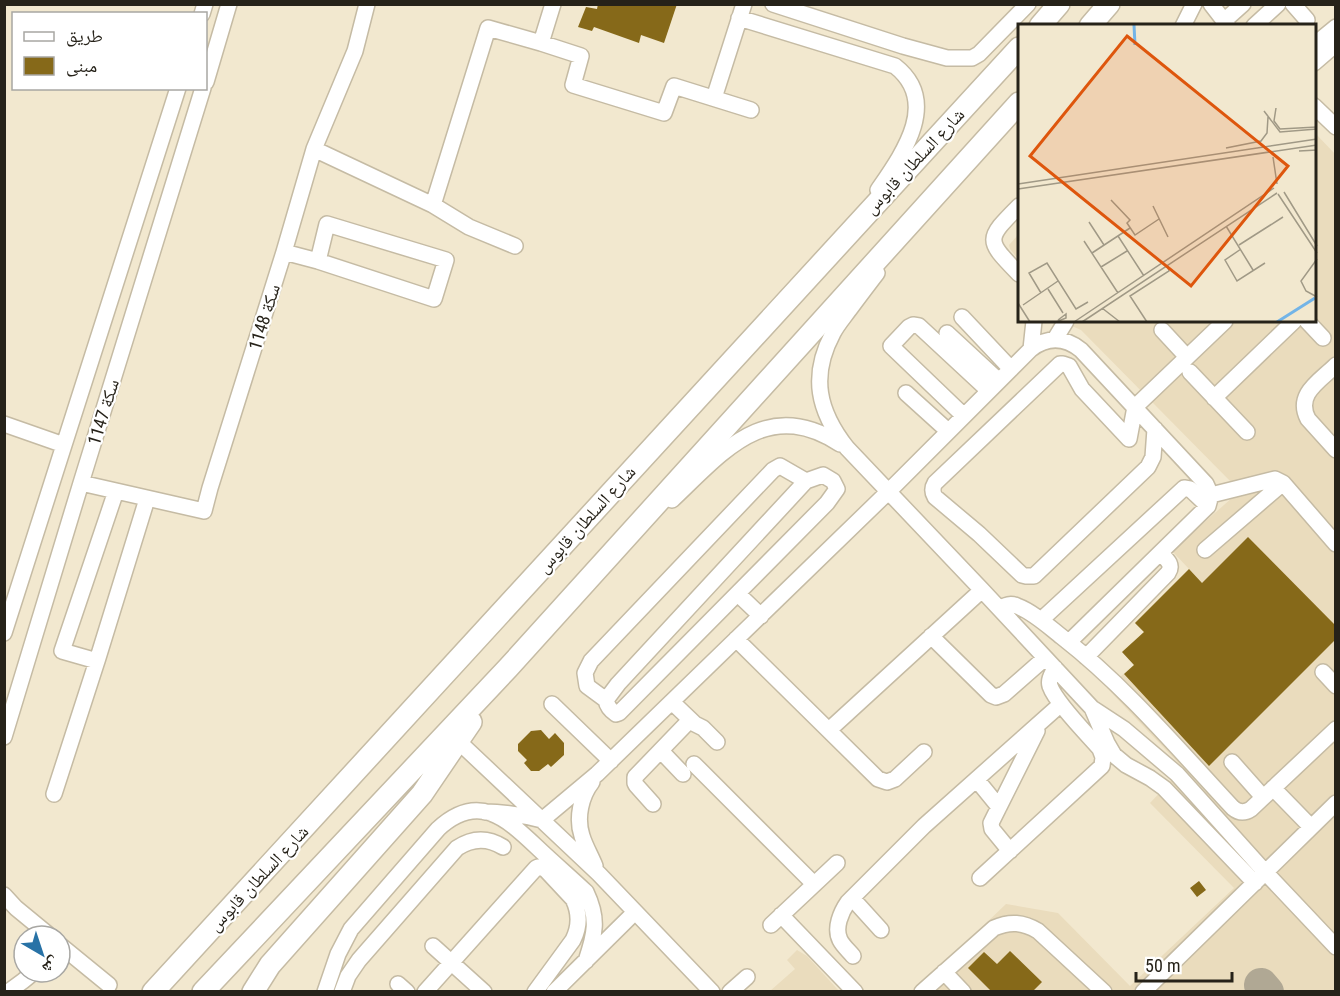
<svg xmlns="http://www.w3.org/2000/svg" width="1340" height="996" font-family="'Roboto Condensed','Noto Naskh Arabic',sans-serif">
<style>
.built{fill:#eadcbd}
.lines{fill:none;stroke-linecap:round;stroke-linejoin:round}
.taxiway{stroke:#b0a894;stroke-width:34}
.building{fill:#866919}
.minor-casing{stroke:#c5bba4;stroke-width:18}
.highway-casing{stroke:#c5bba4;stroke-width:24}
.minor{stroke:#fff;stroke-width:15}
.highway{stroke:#fff;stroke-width:21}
.labels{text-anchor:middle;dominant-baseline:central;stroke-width:4.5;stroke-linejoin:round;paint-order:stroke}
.street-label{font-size:18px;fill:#262219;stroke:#fff}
.inset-river{fill:none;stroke:#73b4e7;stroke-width:3}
.inset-road{fill:none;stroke:#a09986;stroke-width:1.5}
.view{fill:#de560d;fill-opacity:0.15;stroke:#de560d;stroke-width:3}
.inset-edge{fill:none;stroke:#262219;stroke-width:3}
</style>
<rect width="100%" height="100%" fill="#f2e8cf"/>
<path class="built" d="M1315 133 1336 155 1335 991 914 992 1006 904 1058 913 1130 986 1234 888 1150 803 1183 768 1107 688 1134 665 1122 652 1144 632 1135 623 1189 569 1172 551 1233 497 1231 482 1081 330 1072 326 1066 331 1057 321H1314Z
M1019 234V260L1010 249 1009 245Z
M797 950 807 956 839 991H770L795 969 787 960Z"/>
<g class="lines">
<path class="taxiway" d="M1261 985 1267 992"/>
</g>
<path class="building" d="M598 4H677L664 43 641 35 639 43 594 27 592 31 578 27 586 7 597 9Z
M1248 537 1335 625V640L1209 766 1124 674 1134 665 1122 652 1144 632 1135 623 1189 569 1202 583Z
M541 730 549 739 555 733 564 743V755L551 767 548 764 539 771H531L524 763 527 760 518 751V744L531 731Z
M1199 881 1206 890 1197 897 1190 888Z
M1010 951 1042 982 1032 992H992L968 968 984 952 997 964Z"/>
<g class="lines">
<defs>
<path id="minor" d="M773 4 903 46 947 58H972L979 54 1028 4
M1211 4 1228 26
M1293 4 1307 20
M202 14 205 4
M739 18 895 66C941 102 902 155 878 190
M1224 21 1243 4
M1183 26 1194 4
M1254 26 1278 4
M541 43 553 4
M1314 45 1336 27
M1314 63 1336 44
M206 82 229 4
M714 98 744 4
M1314 106 1336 127
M314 149 433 205 469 227 515 246
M433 205 488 28 541 43 581 56 573 85 664 113 674 86 751 110
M1019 206C985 240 986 240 1019 274
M284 252 318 261 434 299 446 260 327 224 318 261
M877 273C867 286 858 298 849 310 844 317 837 325 833 333 810 376 818 411 847 448L982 590 1092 708 1124 729 1177 774 1266 873 1336 947
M962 317 1011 369
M1307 321 1323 338
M1162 330 1187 357
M947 333 999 381
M1055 339 1066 321
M1031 349 1034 321
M1336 365C1320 381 1295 394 1308 419L1336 450
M1190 372 1247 432
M906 393 948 431
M1214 398 1294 321
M964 416 891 346 909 327 913 325 919 326 989 391
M4 424 64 445
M1129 439 1082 389 1069 366 1063 364H1060L935 483C932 488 932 492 935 497L979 534 1022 575 1026 576H1034L1148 467 1153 457 1155 429
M1129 439 1135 407 1225 321
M823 475 833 481 837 489 827 503 619 713 616 714C610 710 607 706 606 700L618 684 806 481Z
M81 483 204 511 210 488 284 252 314 149 355 51 367 4
M116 491 62 651 97 661 147 499
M1211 495 1275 479 1283 483 1336 544
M672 500C723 452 766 396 840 444
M1205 550 1283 483
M738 594 761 616
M1000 609C1005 605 1011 603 1017 606 1033 612 1048 626 1062 637 1125 686 1178 749 1233 808 1239 813 1245 813 1251 809L1336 729
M1041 620 1184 488 1190 489 1208 506
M4 633 178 88
M931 636 991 695 996 697 1004 694 1045 658
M736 639 878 779 887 782 895 779 924 752
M1086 657 1168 573C1174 564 1166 559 1160 553
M1323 672 1336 686
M606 700 587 686 585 673 591 661 773 470 780 466 806 481
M672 702 695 724 703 728 717 742
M552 704 611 761
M1092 708 1107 743 1114 755 1126 765 1150 778 1164 788 1255 883
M829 730 982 590
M4 737 81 483 203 88
M458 741 599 874 712 992
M661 751 683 774
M1232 762 1263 797
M694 764 814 884
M977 780 999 807
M592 782C581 796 576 818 582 836 585 846 591 856 595 866
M1273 788 1311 827
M54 794 97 661
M653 804 636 785 635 783V777L690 720
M485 812C505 812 522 815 542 820L597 774 888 492 1031 349C1048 336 1065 337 1081 350L1206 484 1211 495 1208 506 1069 642
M1010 851 992 829 991 823 1037 731
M980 878 1102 766 1103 757 1100 749C1088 735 1056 703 1050 686 1048 680 1052 674 1055 668
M4 895 16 908 50 936
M852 898 881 930
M781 915 855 992
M771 925 837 863
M60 945 109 985
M433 946 484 992
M853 956C849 951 843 946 840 940 834 928 841 912 848 902L924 826 1061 704
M944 972 963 992
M398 984 407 992
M8 992 23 981 34 972
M325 992 338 954 351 929 438 829C480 790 509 821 541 851 556 865 571 878 586 892 599 919 595 934 586 961
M342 992 348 976 359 960 457 848C472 838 487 837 503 847
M425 992 536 868 538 867 544 868 573 899C580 913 580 926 573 940L535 992
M554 992 635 912
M730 992 747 977
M922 992 994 928C1010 921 1023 922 1038 931L1104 992
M1143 992 1336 803"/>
<path id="highway" d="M1040 26 1059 4
M1090 26 1109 4
M153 992 1019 48
M203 992 508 668 1019 103
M253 992 270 965 422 794 471 722"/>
</defs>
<use href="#minor" class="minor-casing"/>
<use href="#highway" class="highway-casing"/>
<use href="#minor" class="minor"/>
<use href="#highway" class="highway"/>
</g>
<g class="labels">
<g class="street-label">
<text transform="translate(914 161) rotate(-47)">شارع السلطان قابوس</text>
<text transform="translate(264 317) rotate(-73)">سكة 1148</text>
<text transform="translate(103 412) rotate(-73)">سكة 1147</text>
<text transform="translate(586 519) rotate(-48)">شارع السلطان قابوس</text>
<text transform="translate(258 878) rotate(-47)">شارع السلطان قابوس</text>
</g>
</g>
<g transform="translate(1018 24)">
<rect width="298" height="298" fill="#f2e8cf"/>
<path class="inset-river" d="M116 1 117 21M259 298 297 274"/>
<path class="inset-road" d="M258 84 256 97 262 105 299 103M246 87 262 108 299 105M208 124 243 117 249 109 250 93M281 127 299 126M255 133 259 160M0 160 299 115M0 165 299 121M266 168 299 222M260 170 299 229M93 176 112 196 109 199 117 211 141 195M135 182 150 213M71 198 86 221M208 202 235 246M100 212 126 252M66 217 100 269M221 221 265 193M223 225 207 236 219 257 247 239M74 229 112 204M299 235 283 257 288 267 299 273M83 243 109 227M30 265 45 289M23 269 11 249 29 239 58 285 70 278M0 279 12 298M5 281 40 257M84 284 102 298M38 298 48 294V290L40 296M56 298 256 164M64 298 259 169M129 298 112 272 151 247 149 241"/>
<path class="view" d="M109 12 270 142 173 262 12 132Z"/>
<rect width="298" height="298" class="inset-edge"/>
</g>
<rect width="1340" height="996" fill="none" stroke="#262219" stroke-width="12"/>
<rect x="12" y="12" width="195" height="78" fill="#ffffff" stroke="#a8a7a3" stroke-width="1.5"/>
<rect x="24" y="32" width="30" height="9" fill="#ffffff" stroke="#a8a7a3" stroke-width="1.5"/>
<text x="66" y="42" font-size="18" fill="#262219">طريق</text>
<rect x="24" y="57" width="30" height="18" fill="#866919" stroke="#a8a7a3" stroke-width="1.5"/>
<text x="66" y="72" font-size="18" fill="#262219">مبنى</text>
<g transform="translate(42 954) rotate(141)"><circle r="28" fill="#ffffff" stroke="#a8a7a3" stroke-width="1.5"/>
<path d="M0-4.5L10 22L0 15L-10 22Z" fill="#2872a6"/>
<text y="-9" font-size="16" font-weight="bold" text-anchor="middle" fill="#262219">ش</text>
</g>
<path d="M1136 972v9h96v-9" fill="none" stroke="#262219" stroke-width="3"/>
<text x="1145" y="972" font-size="18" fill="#262219" stroke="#ffffff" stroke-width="4.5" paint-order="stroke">50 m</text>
</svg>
